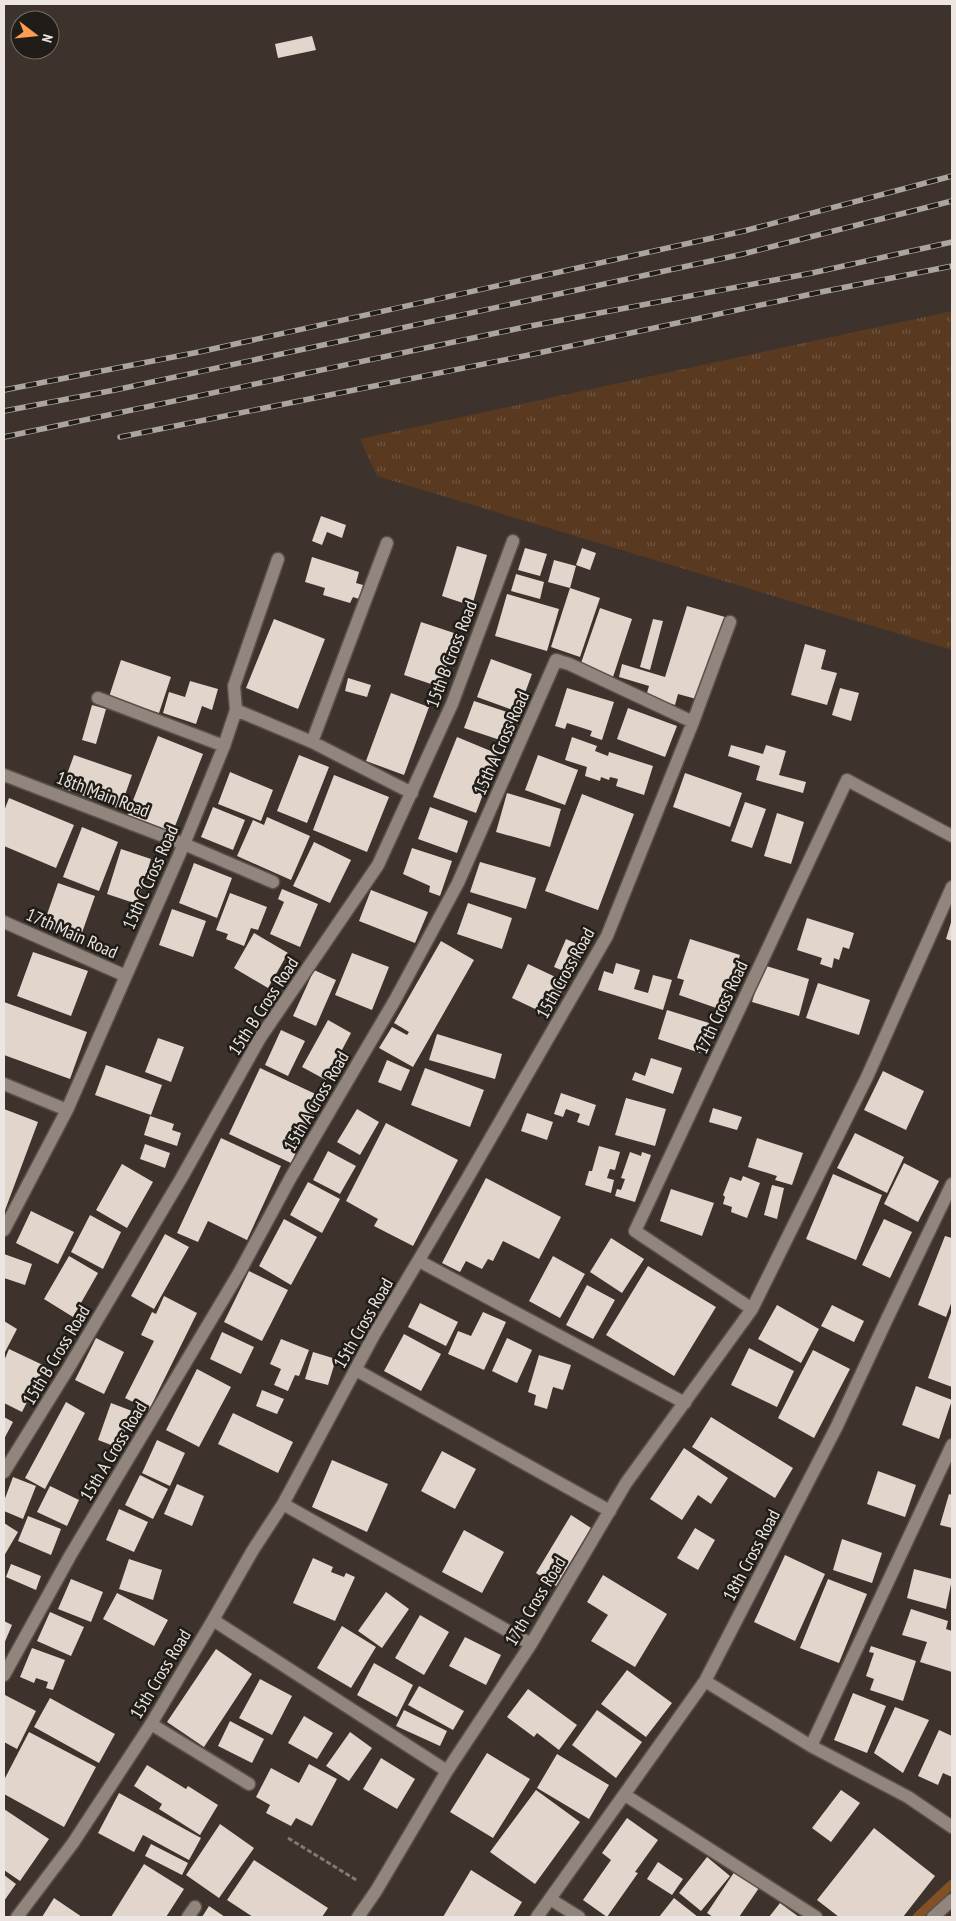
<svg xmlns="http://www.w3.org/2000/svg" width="956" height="1921" font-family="'PT Sans Narrow',sans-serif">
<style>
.grass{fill:url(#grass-tufts)}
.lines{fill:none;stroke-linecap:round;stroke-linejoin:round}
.stream{stroke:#825027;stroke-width:9}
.building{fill:#e2d5cc}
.minor-casing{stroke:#585049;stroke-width:15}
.path{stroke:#827973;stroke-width:3;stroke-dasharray:5 2.5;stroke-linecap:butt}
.minor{stroke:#91857d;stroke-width:12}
.rail-casing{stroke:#aca49f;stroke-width:5.5}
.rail{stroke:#201c18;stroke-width:4;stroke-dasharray:11;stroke-linecap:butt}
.labels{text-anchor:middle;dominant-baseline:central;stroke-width:5;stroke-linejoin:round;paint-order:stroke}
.street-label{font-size:18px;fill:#ece5e1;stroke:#201c18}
</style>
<defs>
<pattern id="grass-tufts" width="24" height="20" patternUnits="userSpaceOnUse" patternTransform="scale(1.25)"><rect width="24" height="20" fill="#593920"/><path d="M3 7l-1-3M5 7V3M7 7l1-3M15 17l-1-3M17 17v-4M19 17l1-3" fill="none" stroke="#715640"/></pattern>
</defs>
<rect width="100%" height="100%" fill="#3d332c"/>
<path class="grass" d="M952 311V650L377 476 360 439Z"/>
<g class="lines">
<path class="stream" d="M917 1917 952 1884"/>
</g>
<path class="building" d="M312 36 316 50 278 58 275 44Z
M321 516 346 525 342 538 327 532 322 545 312 541Z
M457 546 487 555 472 606 442 596Z
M525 548 547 554 540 576 518 570Z
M582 548 596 553 590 570 576 565Z
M312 557 359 572 356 583 363 585 359 599 353 597 350 603 323 595 325 588 305 582Z
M554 560 576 566 570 588 548 582Z
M516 574 544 582 540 599 511 591Z
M570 588 600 598 580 657 551 647Z
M507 594 559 609 547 651 495 636Z
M687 606 725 617 700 700 678 694 675 705 646 696 649 686 619 677 622 664 665 677Z
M600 608 632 619 613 677 580 666Z
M274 619 325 639 298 709 246 688Z
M653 619 663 621 650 670 640 667Z
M421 622 457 634 440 687 404 675Z
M805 644 826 650 821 669 837 673 827 705 791 695Z
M491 659 532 674 518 712 477 697Z
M121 660 171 677 159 713 109 697Z
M348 678 371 685 367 697 345 691Z
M190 681 218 689 212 710 202 706 196 724 163 713 169 692 185 697Z
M567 688 614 702 602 740 590 736 592 731 567 723 565 729 555 726Z
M840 688 859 693 851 721 832 715Z
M391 693 429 707 404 775 366 761Z
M474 701 516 715 506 742 464 728Z
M92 705 106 709 96 744 82 740Z
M628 708 677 726 665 757 617 739Z
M158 736 203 754 172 834 127 816Z
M457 737 498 754 476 813 433 797Z
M572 737 597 746 595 751 608 756 609 752 653 766 644 795 616 786 618 779 610 777 609 780 601 777 600 781 585 776 587 767 565 760Z
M731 745 763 754 766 745 786 751 779 775 806 782 803 793 756 780 760 766 728 756Z
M74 755 132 775 120 809 62 788Z
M299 755 329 767 307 823 277 811Z
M538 755 578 770 565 805 525 790Z
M230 772 273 790 261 821 218 804Z
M685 773 742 793 730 827 673 807Z
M334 775 389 797 367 852 313 830Z
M507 793 561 809 550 847 496 832Z
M582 794 634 814 598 910 545 891Z
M9 798 74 825 56 868 4 846V811Z
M745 802 766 809 752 848 731 841Z
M213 807 245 820 233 850 201 837Z
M430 807 468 821 457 853 418 839Z
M777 813 804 822 791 864 764 856Z
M267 817 310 836 291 880 237 856 253 820 264 825Z
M82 827 118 842 99 891 63 877Z
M314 842 351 860 330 903 293 886Z
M412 848 452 861 440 896 429 892 430 886 403 874Z
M121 849 151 859 137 904 107 894Z
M480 862 536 878 526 909 470 892Z
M194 863 232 878 217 918 179 903Z
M58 883 95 896 78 944 60 937 62 932 43 926Z
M282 889 318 904 300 947 270 934 284 902 278 899Z
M371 890 428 912 415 943 359 921Z
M230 893 267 907 258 930 251 928 244 946 226 939 228 934 216 930Z
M468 903 512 918 502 949 457 934Z
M172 909 206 921 193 957 159 945Z
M807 918 854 933 849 949 843 947 839 960 834 958 832 968 820 964 822 958 797 950Z
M952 919V941L946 939Z
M254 933 288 953 268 988 234 968Z
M566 939 584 947 573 975 554 967Z
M690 939 740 955 722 1010 679 995 684 980 677 978Z
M441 941 474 960 413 1067 379 1048 392 1027 407 1035 409 1032 394 1023Z
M33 952 88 971 71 1016 17 996Z
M352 953 389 967 372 1010 335 995Z
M616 963 640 970 634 989 648 993 653 975 672 980 663 1010 598 990 604 971 613 974Z
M528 964 566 982 550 1016 512 998Z
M763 965 809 979 799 1016 752 1002Z
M314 970 336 980 316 1026 293 1016Z
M818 983 870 1000 859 1035 806 1018Z
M4 1002 87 1032 70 1079 4 1055Z
M667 1010 709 1023 700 1053 658 1039Z
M328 1020 351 1033 326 1080 302 1067Z
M281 1030 305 1041 288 1076 265 1065Z
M437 1034 502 1054 495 1079 429 1060Z
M158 1038 184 1047 171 1082 145 1072Z
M651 1058 682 1068 673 1094 632 1080 635 1072 645 1076Z
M387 1060 410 1070 401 1091 378 1082Z
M106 1065 162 1085 151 1115 95 1095Z
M260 1068 322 1097 291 1163 229 1134Z
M425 1068 484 1090 470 1127 411 1105Z
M883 1071 924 1091 906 1130 864 1110Z
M561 1093 596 1105 589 1126 577 1122 580 1114 566 1109 563 1117 554 1114Z
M626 1098 666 1109 655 1146 615 1135Z
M713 1108 742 1117 737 1130 709 1122Z
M4 1109 38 1122 4 1213Z
M357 1109 379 1122 360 1155 337 1142Z
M527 1113 553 1122 547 1140 521 1131Z
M150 1116 174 1124 172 1130 181 1133 177 1146 144 1135Z
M386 1123 458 1160 413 1246 374 1226 378 1219 346 1201Z
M855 1133 904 1157 887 1193 837 1168Z
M221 1138 281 1166 247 1240 208 1221 198 1242 177 1233Z
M757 1138 803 1153 792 1185 775 1180 777 1176 748 1167Z
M145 1144 170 1153 165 1168 140 1159Z
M599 1146 620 1152 615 1170 610 1169 607 1178 614 1180 611 1193 585 1185 589 1171H592Z
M328 1151 356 1166 340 1194 313 1180Z
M630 1152 641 1156 642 1152 651 1155 635 1202 615 1196 617 1189 621 1190 625 1179 621 1178Z
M904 1163 939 1181 918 1222 884 1204Z
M122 1164 153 1182 127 1228 96 1210Z
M833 1174 882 1195 856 1260 806 1239Z
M743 1176 760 1183 747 1218 731 1212 732 1207 723 1204 725 1197 723 1195 730 1177 741 1181Z
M486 1178 561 1217 539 1259 503 1241 493 1261 488 1259 482 1269 466 1261 460 1272 442 1263Z
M308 1182 340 1199 322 1233 290 1215Z
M772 1185 784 1188 777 1219 764 1215Z
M671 1189 714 1203 702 1236 660 1221Z
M31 1211 74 1232 58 1264 16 1243Z
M90 1215 121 1232 103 1269 71 1252Z
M284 1219 317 1237 291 1285 259 1266Z
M884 1219 912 1232 890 1278 862 1265Z
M165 1234 189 1247 154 1309 131 1296Z
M945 1236 952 1238V1301L946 1317 918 1305Z
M611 1238 644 1259 622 1293 590 1272Z
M4 1254 32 1264 25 1285 4 1278Z
M69 1256 98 1273 73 1317 44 1299Z
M553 1256 585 1274 560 1318 529 1301Z
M648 1266 716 1307 674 1376 606 1335Z
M249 1271 288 1290 262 1341 224 1322Z
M587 1285 615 1300 593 1339 566 1325Z
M164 1296 197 1313 149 1410 125 1398 154 1341 141 1335 152 1312 156 1314Z
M420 1303 458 1322 446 1346 408 1327Z
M777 1305 819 1329 801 1363 758 1339Z
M832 1305 864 1321 854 1342 821 1326Z
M952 1310V1387L928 1378Z
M483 1312 506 1322 484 1370 448 1354 458 1331 471 1336Z
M4 1321 17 1329 4 1354Z
M222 1332 254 1347 241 1374 210 1359Z
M404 1334 441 1354 421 1391 384 1371Z
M96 1338 124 1352 104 1394 75 1380Z
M507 1338 532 1350 517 1383 492 1371Z
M281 1339 309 1350 299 1376 295 1375 288 1391 274 1385 281 1369 270 1364Z
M749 1348 794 1371 777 1407 731 1385Z
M9 1349 45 1366 22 1412 4 1403V1361Z
M813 1350 850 1369 814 1438 778 1418Z
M313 1352 336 1359 328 1385 305 1379Z
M539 1355 571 1365 563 1390 553 1387 547 1409 534 1405 536 1395 528 1392Z
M197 1369 231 1387 199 1447 166 1430Z
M916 1386 952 1400 939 1439 902 1425Z
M262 1390 284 1399 277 1414 256 1406Z
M66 1402 85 1413 45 1489 25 1478Z
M111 1403 132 1411 119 1448 98 1440Z
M233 1413 293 1442 278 1473 218 1444Z
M4 1417 13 1422 4 1439Z
M711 1417 793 1468 775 1498 692 1447Z
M157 1440 185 1453 170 1486 142 1473Z
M684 1448 728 1478 711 1504 698 1495 682 1520 650 1499Z
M442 1451 476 1469 455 1509 421 1491Z
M332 1460 388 1484 367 1532 312 1507Z
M878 1471 916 1485 905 1517 867 1504Z
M140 1475 168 1489 153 1519 125 1505Z
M13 1477 36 1486 23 1519 4 1511V1501Z
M177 1484 204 1496 192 1526 164 1514Z
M50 1486 79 1500 67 1526 37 1512Z
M949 1494 952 1495V1528L940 1525Z
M119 1509 148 1522 134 1552 106 1540Z
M571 1515 591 1528 556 1586 536 1573Z
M28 1516 61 1529 51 1555 18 1541Z
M4 1523 18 1532 4 1556Z
M695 1528 715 1540 698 1570 677 1558Z
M464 1530 504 1552 482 1593 442 1572Z
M842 1539 882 1553 872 1583 833 1570Z
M785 1555 825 1574 795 1641 754 1622Z
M313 1558 333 1567 331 1572 344 1577 346 1573 355 1577 335 1621 293 1603Z
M129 1559 162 1570 153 1600 119 1589Z
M11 1564 41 1576 36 1590 6 1577Z
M914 1569 952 1579 946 1609 907 1598Z
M603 1575 667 1614 635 1667 591 1641 608 1615 587 1602Z
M71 1579 103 1592 91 1622 58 1609Z
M828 1579 867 1594 839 1663 800 1648Z
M386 1592 409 1609 382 1648 358 1631Z
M117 1593 168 1620 154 1646 103 1619Z
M911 1609 948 1621 946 1629 952 1631V1672L920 1662 927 1642 902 1635Z
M50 1612 84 1627 71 1656 37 1641Z
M420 1615 449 1632 424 1675 395 1658Z
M4 1621 12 1625 4 1644Z
M342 1626 376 1647 351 1688 317 1668Z
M465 1637 501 1655 486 1685 449 1666Z
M871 1646 916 1661 903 1701 870 1690 874 1679 866 1676 874 1653 869 1652Z
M32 1648 65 1660 53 1690 46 1688 48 1682 36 1678 34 1683 20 1677Z
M216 1649 252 1674 204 1747 167 1722Z
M374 1663 413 1685 397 1717 357 1695Z
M627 1670 672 1703 646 1737 601 1704Z
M260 1679 292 1696 272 1735 239 1718Z
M419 1686 464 1711 453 1730 408 1705Z
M528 1689 577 1725 559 1750 537 1733 534 1737 507 1717Z
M853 1693 886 1706 867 1753 834 1740Z
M5 1695 36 1711 17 1749 4 1742V1699Z
M50 1698 115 1734 99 1763 34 1727Z
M895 1707 929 1720 903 1773 874 1753Z
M404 1710 447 1731 440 1746 396 1726Z
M597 1710 642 1742 616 1778 572 1745Z
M304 1716 333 1733 317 1759 288 1743Z
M230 1721 264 1739 252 1763 218 1746Z
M939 1730 952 1736V1777L943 1773 938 1785 918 1776Z
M29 1732 96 1767 64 1827 4 1794V1780Z
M350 1732 372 1748 349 1781 326 1766Z
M487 1753 530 1779 493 1838 450 1812Z
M557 1754 609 1785 589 1819 537 1788Z
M381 1758 415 1779 397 1809 363 1789Z
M309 1764 337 1779 312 1826 296 1818 291 1826 266 1813 270 1805 256 1797 271 1768 299 1783Z
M147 1765 186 1789 188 1786 218 1805 200 1835 159 1809 162 1804 134 1786Z
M536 1790 580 1822 535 1884 490 1852Z
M841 1790 860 1803 831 1842 812 1828Z
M119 1793 201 1838 189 1860 143 1835 134 1852 98 1833Z
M4 1809 49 1839 20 1881 4 1870Z
M627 1818 658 1840 635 1872 638 1873 607 1917 583 1900 611 1860 602 1853Z
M220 1824 254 1848 219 1898 186 1875Z
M874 1828 935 1876 903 1917H839L817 1900Z
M151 1844 188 1863 182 1875 145 1856Z
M707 1857 730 1876 701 1911 679 1893Z
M254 1860 328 1908 322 1917H253L227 1900Z
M658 1862 683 1879 672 1895 647 1879Z
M144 1864 184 1889 166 1917H111Z
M471 1870 522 1902 513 1917H443Z
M735 1871 759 1888 739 1917H713L707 1913Z
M4 1875 16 1884 4 1901Z
M54 1898 82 1917H42Z
M674 1898 698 1917H659Z
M780 1903 799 1917H769Z
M209 1906 225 1917H202Z"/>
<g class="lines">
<defs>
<path id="minor" d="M98 698 224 746
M236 710 234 686 278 559
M312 742 387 543
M4 775 184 844 273 882
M4 922 126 976
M4 1084 67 1110
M4 1230 67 1110 184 844 224 746 236 710 312 742 412 793
M419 1261 685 1403
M752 1309 635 1231 847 780 952 836
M356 1370 610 1511
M4 1472 68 1369 182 1177 260 1038 378 865 452 704 513 541
M283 1504 531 1644
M213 1620 447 1771
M4 1675 70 1556 239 1273 291 1177 395 1000 458 883 556 660 569 664 693 722
M705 1681 811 1746 908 1797 952 1827
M151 1724 249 1784
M811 1746 952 1445
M625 1795 816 1917
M550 1899 579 1917
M17 1917 73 1843 151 1724 213 1620 253 1550 283 1504 374 1335 467 1179 607 936 693 722 730 622
M188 1917 195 1907
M358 1917 376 1891 447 1771 531 1644 626 1483 752 1309 867 1077 952 887
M537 1917 705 1681 837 1426 886 1321 952 1184
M933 1917 952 1900"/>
</defs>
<use href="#minor" class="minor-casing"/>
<path class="path" d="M288 1838 358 1881"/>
<use href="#minor" class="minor"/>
<defs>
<path id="rail" d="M4 390 199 352 744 231 952 176
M4 411 115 390 743 254 952 201
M4 437 525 327 812 273 952 242
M120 437 529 355 821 292 952 266"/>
</defs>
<use href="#rail" class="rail-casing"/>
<use href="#rail" class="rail"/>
</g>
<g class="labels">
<g class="street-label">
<text transform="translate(451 654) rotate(-69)">15th B Cross Road</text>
<text transform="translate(501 743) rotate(-66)">15th A Cross Road</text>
<text transform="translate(103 794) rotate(21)">18th Main Road</text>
<text transform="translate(150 877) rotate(-66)">15th C Cross Road</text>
<text transform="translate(72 933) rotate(24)">17th Main Road</text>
<text transform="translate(565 973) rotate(-61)">15th Cross Road</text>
<text transform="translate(263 1006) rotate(-57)">15th B Cross Road</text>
<text transform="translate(721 1007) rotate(-65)">17th Cross Road</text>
<text transform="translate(316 1101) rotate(-60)">15th A Cross Road</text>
<text transform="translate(363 1323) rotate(-60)">15th Cross Road</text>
<text transform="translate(56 1355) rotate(-59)">15th B Cross Road</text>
<text transform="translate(113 1451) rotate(-59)">15th A Cross Road</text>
<text transform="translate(751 1555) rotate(-62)">18th Cross Road</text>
<text transform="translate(535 1601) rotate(-59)">17th Cross Road</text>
<text transform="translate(160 1674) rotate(-59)">15th Cross Road</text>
</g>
</g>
<rect width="956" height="1921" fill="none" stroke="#ece5e1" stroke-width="10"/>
<g transform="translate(35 35) rotate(106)"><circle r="24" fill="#201c18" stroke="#726c68"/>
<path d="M0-4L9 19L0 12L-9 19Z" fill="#fb9e51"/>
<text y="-8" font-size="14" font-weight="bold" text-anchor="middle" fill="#ece5e1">N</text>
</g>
</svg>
